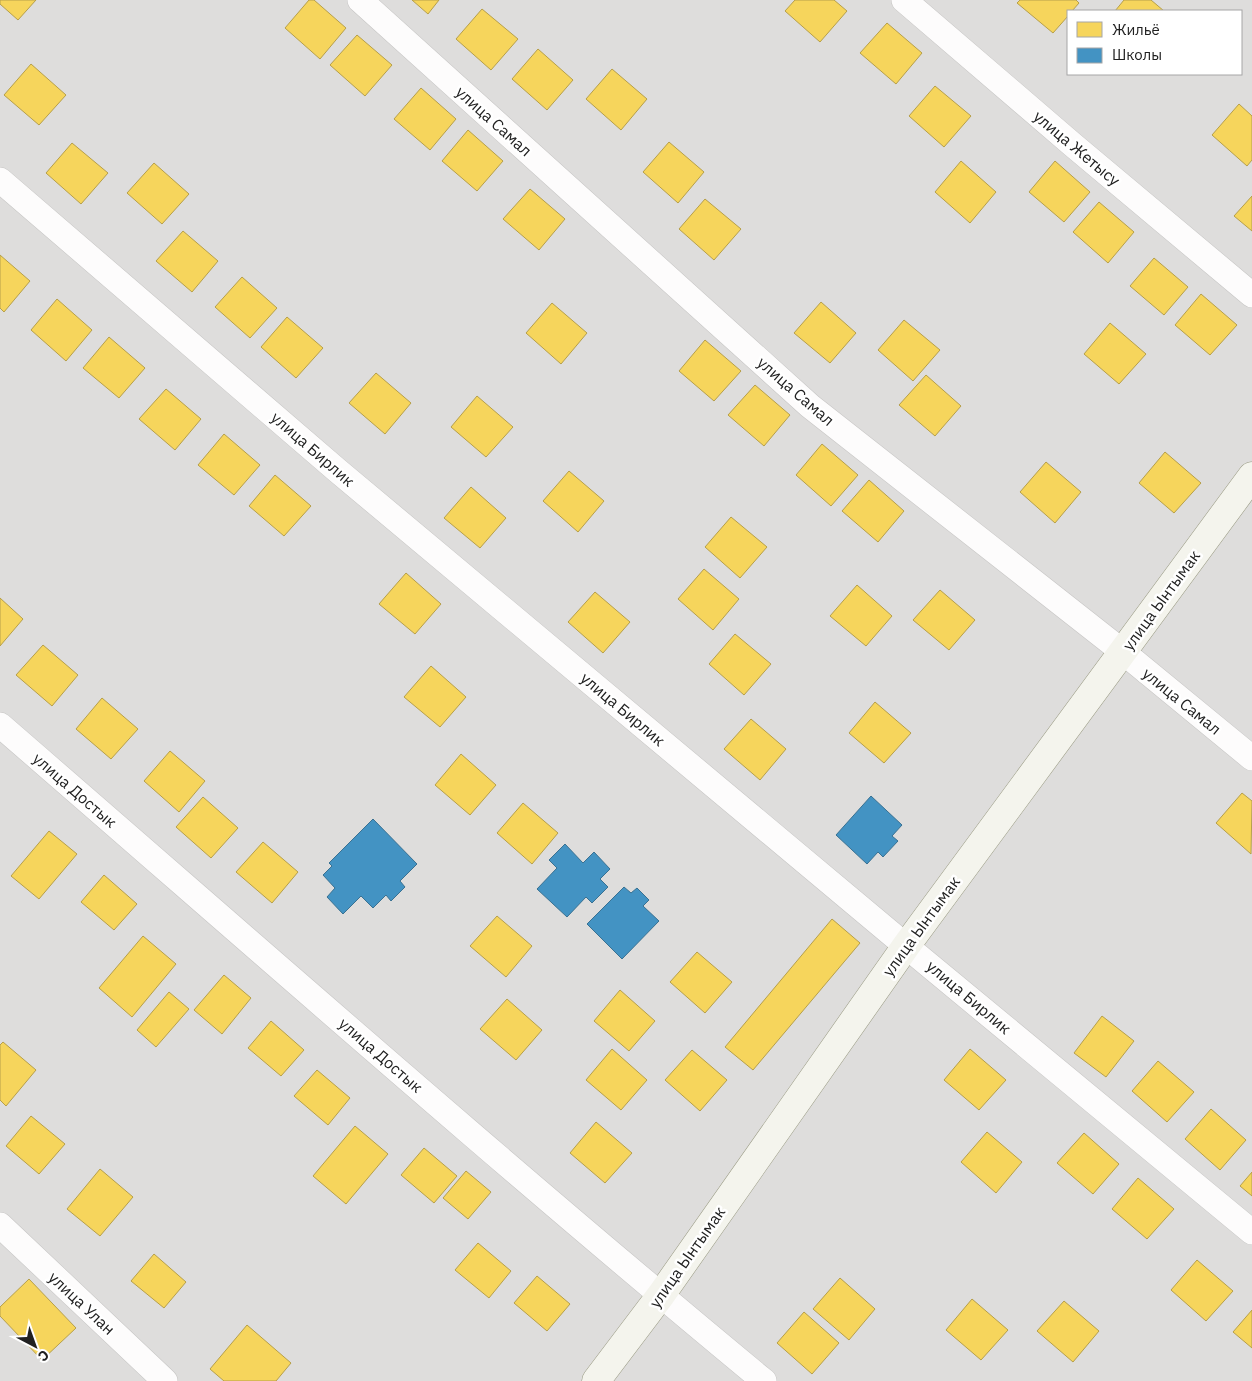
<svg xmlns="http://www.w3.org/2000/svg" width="1252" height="1381" font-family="'IBM Plex Sans',sans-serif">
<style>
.residential{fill:#dedddc;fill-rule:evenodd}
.homes{fill:#f6d55c;stroke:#b69f4a}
.schools{fill:#4393c3;stroke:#397192}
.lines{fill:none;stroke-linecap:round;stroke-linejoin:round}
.street-casing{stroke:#c6c5c4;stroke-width:26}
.secondary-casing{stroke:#989982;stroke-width:29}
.street{stroke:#fdfcfc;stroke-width:25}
.secondary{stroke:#f4f4ed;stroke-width:28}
.labels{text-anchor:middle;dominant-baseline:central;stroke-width:5;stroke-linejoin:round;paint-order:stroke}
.street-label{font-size:16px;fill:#212121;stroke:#fff}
</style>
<rect width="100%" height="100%" fill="#efedeb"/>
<path class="residential" d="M0 0H1252V1381H0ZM1068 11H1241V74H1068Z"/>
<path class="homes" d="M0 0H36L18 20 0 4Z
M309 0H314L346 28 320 59 285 28Z
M412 0H439L428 14Z
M795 0H834L847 11 820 42 785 11Z
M1020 0H1076L1079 3 1072 11H1068V16L1053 33 1017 3Z
M1124 0H1151L1164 11H1115Z
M482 9 518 39 491 70 456 39Z
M887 23 922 53 896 84 860 53Z
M357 35 392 65 365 96 330 65Z
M538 49 573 80 547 110 512 79Z
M31 64 66 95 39 125 4 95Z
M612 69 647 99 621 130 586 99Z
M935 86 971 116 944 147 909 116Z
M421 88 456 119 430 150 394 119Z
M1239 104 1252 116V160L1247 166 1212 135Z
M468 130 503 161 477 191 442 161Z
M669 142 704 172 678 203 643 172Z
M72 143 108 173 81 204 46 173Z
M961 161 996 192 970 223 935 192Z
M1055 161 1090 192 1064 222 1029 192Z
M154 163 189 194 162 224 127 193Z
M530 189 565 219 539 250 503 219Z
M1252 196V231L1234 216Z
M705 199 741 229 714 260 679 229Z
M1099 202 1134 232 1108 263 1073 232Z
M183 231 218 261 192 292 156 261Z
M0 255 30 281 4 312 0 308Z
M1154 258 1188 287 1164 315 1130 286Z
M242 277 277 308 250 338 215 307Z
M1201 294 1237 325 1210 355 1175 325Z
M57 299 92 330 66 361 31 330Z
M821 302 856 333 830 363 794 333Z
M552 303 587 333 561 364 526 333Z
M287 317 323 348 296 378 261 347Z
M904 320 940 350 913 381 878 350Z
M1110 323 1146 354 1119 384 1084 354Z
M109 337 145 368 119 398 83 368Z
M705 340 741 371 714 401 679 371Z
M376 373 411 403 385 434 349 403Z
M926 375 961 406 935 436 899 405Z
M755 385 790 415 764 446 728 415Z
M166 389 201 419 175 450 139 419Z
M477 396 513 427 486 457 451 427Z
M224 434 260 465 234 495 198 465Z
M822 444 858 475 831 506 796 475Z
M1165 452 1201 483 1174 513 1139 483Z
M1046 462 1081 492 1055 523 1020 492Z
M569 471 604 501 578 532 543 501Z
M275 475 311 506 284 536 249 506Z
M869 480 904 511 878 542 842 511Z
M471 487 506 518 480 548 444 518Z
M731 517 767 547 740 578 705 547Z
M704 569 739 599 713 630 678 599Z
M406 573 441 604 415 634 379 604Z
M857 585 892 616 866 646 830 616Z
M940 590 975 620 949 650 913 620Z
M595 592 630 622 603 653 568 622Z
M0 598 23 619 0 646Z
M735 634 771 664 744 695 709 664Z
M43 645 78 675 52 706 16 675Z
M431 666 466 697 440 727 404 697Z
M102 698 138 729 111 759 76 729Z
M875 702 911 733 884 763 849 733Z
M751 719 786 749 760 780 724 749Z
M170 751 205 781 179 812 144 781Z
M461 754 496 785 470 815 435 785Z
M1242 793 1252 801 1251 854 1216 823Z
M203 797 238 828 211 858 176 827Z
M523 803 558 833 532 864 497 833Z
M49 831 77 854 39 899 11 876Z
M263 842 298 872 272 903 236 872Z
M104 875 137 904 114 930 81 902Z
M497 916 532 946 506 977 470 946Z
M832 919 860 943 753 1070 725 1047Z
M143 936 176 964 132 1017 99 988Z
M697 952 732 982 705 1013 670 982Z
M224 975 251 998 222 1034 194 1010Z
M620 990 655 1021 629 1051 594 1021Z
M169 992 189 1009 156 1047 137 1030Z
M507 999 542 1030 516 1060 480 1029Z
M1102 1016 1134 1041 1106 1077 1074 1053Z
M271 1021 304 1050 281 1076 248 1048Z
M3 1042 36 1070 6 1106 0 1100V1045Z
M612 1049 647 1080 621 1110 586 1080Z
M970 1049 1006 1080 979 1110 944 1080Z
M692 1050 727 1080 700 1111 665 1080Z
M1158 1061 1194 1092 1167 1122 1132 1091Z
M317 1070 350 1098 328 1125 294 1096Z
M1211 1109 1246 1140 1220 1170 1185 1139Z
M31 1116 65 1144 39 1174 6 1146Z
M596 1122 632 1153 605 1183 570 1153Z
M355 1126 388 1154 346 1204 313 1176Z
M987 1132 1022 1162 996 1193 961 1162Z
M1084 1133 1119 1164 1093 1194 1057 1163Z
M424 1148 457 1176 434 1203 401 1175Z
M100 1169 133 1197 100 1236 67 1209Z
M466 1171 491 1192 468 1219 443 1198Z
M1252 1172V1196L1240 1186Z
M1138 1178 1174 1209 1147 1239 1112 1209Z
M478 1243 511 1271 489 1298 455 1270Z
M154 1254 186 1282 164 1308 131 1281Z
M1197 1260 1233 1291 1206 1321 1171 1290Z
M537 1276 570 1304 547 1331 514 1303Z
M840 1278 875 1309 849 1340 813 1309Z
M29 1279 76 1328 42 1360 0 1316V1307Z
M972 1299 1008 1330 981 1360 946 1330Z
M1064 1301 1099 1331 1073 1362 1037 1331Z
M1252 1310V1348L1233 1332Z
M804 1312 839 1343 812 1374 777 1343Z
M247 1325 291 1363 276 1381H224L210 1369Z"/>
<path class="schools" d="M871 796 902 825 892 836 898 841 883 857 878 852 867 864 836 835Z
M373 819 417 864 400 881 405 887 391 901 386 895 373 908 361 896 343 914 327 897 335 888 323 875 332 866 329 863Z
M565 844 583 863 594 852 610 869 600 879 608 887 592 903 586 897 567 917 537 889 557 868 549 860Z
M624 887 631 893 637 888 649 900 643 906 659 921 622 959 587 924Z"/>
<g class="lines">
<defs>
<path id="street" d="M360 0 810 406 1123 652 1252 758
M904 0 1073 145 1252 295
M0 180 338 471 906 946 1252 1232
M0 725C254 945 505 1167 764 1381
M0 1225 165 1381"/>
<path id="secondary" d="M596 1381 661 1295 906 946 1252 476"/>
</defs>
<use href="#street" class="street-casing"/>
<use href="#secondary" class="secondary-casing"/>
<use href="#street" class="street"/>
<use href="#secondary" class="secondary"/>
</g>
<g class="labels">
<g class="street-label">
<text transform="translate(494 121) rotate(42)">улица Самал</text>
<text transform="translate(1077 148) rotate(40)">улица Жетысу</text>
<text transform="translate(796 391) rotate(41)">улица Самал</text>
<text transform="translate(313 449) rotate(41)">улица Бирлик</text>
<text transform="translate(1161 600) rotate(-54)">улица Ынтымак</text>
<text transform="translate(1182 701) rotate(39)">улица Самал</text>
<text transform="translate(623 709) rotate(40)">улица Бирлик</text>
<text transform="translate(75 790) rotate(41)">улица Достык</text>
<text transform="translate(921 926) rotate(-54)">улица Ынтымак</text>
<text transform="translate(969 997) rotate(40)">улица Бирлик</text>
<text transform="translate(381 1055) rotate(41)">улица Достык</text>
<text transform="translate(687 1257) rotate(-55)">улица Ынтымак</text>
<text transform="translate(82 1303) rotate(43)">улица Улан</text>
</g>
</g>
<rect x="1067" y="10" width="175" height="65" fill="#ffffff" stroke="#a6a6a6"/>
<rect x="1077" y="22" width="25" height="15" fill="#f6d55c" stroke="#a6a6a6"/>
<text x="1112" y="35" font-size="15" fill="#212121">Жильё</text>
<rect x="1077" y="48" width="25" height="15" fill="#4393c3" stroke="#a6a6a6"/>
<text x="1112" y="60" font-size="15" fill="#212121">Школы</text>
<g transform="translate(35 1346) rotate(139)" stroke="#ffffff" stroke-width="4" paint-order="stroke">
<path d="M0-4L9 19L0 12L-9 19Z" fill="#212121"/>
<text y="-8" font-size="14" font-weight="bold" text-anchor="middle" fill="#212121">С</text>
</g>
</svg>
